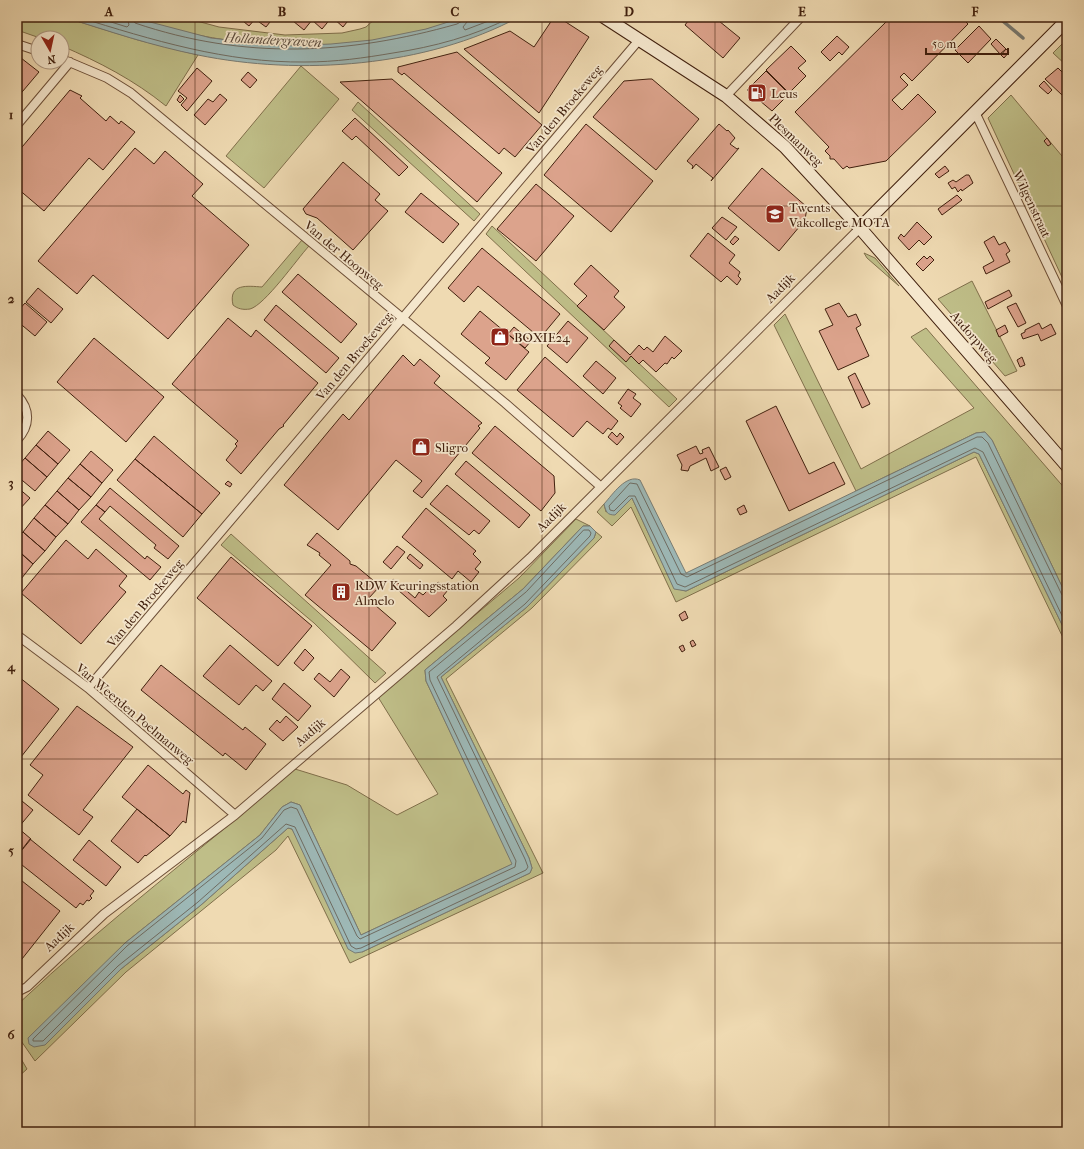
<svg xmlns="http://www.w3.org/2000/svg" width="1084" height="1149" font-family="'IM FELL French Canon',serif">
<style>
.green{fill:#bfbe88;stroke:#806f4b}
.water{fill:#9db8b6;stroke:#787b73}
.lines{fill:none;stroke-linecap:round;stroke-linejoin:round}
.shore{stroke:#6f6c62;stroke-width:1}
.stream{stroke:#787b73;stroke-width:3.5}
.building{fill:#dca38c;stroke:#41200e}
.street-casing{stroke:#6c4e37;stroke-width:10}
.secondary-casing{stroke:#41200e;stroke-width:14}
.street{stroke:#f5e7cd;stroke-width:8}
.secondary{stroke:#f5e7cd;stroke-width:12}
.grid{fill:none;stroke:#41200e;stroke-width:1;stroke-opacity:0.55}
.labels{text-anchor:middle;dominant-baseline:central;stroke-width:3.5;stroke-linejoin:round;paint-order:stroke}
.poi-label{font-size:13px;fill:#41200e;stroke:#f5e7cd;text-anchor:start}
.street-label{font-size:13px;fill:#41200e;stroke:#f5e7cd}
.water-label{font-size:14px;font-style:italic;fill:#5d4e40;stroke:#f5e7cd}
.neatline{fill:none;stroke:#41200e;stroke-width:1.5}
.grid-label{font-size:13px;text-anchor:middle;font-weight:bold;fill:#41200e}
</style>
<rect width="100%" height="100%" fill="#efdab2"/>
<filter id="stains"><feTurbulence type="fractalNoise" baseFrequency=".005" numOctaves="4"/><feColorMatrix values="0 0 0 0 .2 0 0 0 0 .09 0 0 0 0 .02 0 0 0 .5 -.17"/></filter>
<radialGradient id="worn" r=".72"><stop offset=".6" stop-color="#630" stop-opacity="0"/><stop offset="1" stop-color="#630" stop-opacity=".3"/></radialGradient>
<path class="green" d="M17 17H64L138 40 198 55 166 106C134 80 99 62 62 46V38H40L17 30Z
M131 17H182L219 27 285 35 342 33 360 29 366 27 377 17H428L431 20 434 17H464C359 57 236 53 131 17Z
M1067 39V66L1053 53Z
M301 66 339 99 264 188 226 156Z
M1011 95 1067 162V288L988 118Z
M358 102 480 214 474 221 352 110Z
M492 226 677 399 669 407 486 234Z
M302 240 309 246C297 259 265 305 250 309 243 310 238 309 233 305 228 283 248 286 262 287Z
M864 253 875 258 899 286 867 258Z
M972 281 1017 371 1005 376 938 299Z
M785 314 861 469 974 408 911 337 926 328 1067 491V597L992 440 985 432 976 433 856 491 774 325Z
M974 452 979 454 1067 635V646L976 457 676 602 631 507 612 526 597 512 604 504 606 512 632 498 674 588 686 591Z
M576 519 590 526H583L523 589 425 670 426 681 513 864 361 935 300 805 291 802 282 807 260 835 125 943 45 1044 121 969 201 905 288 828 292 829 362 952 530 873 532 868 529 858 441 677 527 607 594 538 596 532 602 537 532 608 446 679 543 873 350 963 288 836 276 850 126 972 35 1061 17 1035V1005C106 921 203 849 295 769L347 785 397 815 438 794 378 697 519 578Z
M231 534 386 673 375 683 314 623 221 545Z
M17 1052 27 1069 17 1078Z"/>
<path class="water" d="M64 17H131L211 38 281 46 331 44 372 40 426 29 464 17H519C426 67 300 76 198 55 153 46 108 31 64 17Z
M985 432 992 440 1067 597V635L979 454 974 452 686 591 674 589 632 498 615 515C607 515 606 512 604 504 613 494 626 474 640 480L686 573 976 433Z
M583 526H590L596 532 594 538 527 607 441 677 529 858 532 868 530 873 362 952 355 953 348 949 292 829 288 828 201 905 121 969 45 1045 34 1047 29 1044 28 1038 125 943 260 835 282 807 291 802 300 805 361 935 512 864 426 681 425 670 523 589Z"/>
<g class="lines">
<path class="shore" d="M78 17C152 40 227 63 305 62 335 62 364 58 393 53 433 47 475 36 511 17
M95 17 127 27 129 25 127 17
M132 17 135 23C244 60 348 55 457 24L462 21 463 17
M468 17 467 22 463 27 465 30 499 17
M584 530H589L591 533 590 536 525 604 437 677 525 859 528 867 526 870 361 948 356 949 351 946 295 827 286 824 198 902 118 966 43 1041H33V1039L127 946 262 838 284 810 291 807 297 809 357 936 360 939 515 867 516 861 430 680 429 672 526 592Z
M1067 597 1062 595 988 443 982 437H977L687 577 681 574 637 484 630 483 609 506 610 510 614 511 629 496H635L677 584 685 587 975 448 983 452 1067 626"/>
<path class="stream" d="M998 17 1023 38"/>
</g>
<path class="building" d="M238 17H274L266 27 255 19 249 26Z
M297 17H351L343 27 332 17 322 29 312 20 304 30 293 21Z
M554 17H558L589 37 539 113 464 49 510 31 534 47Z
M691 17H714L740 38 723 58 685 25Z
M891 17H961L968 24 912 81 904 73 900 77 908 85 892 100 902 110 918 94 936 112 886 161 849 168 847 166 843 169 834 159H830V156L825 151 829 147 795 112Z
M979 26 991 39 968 63 955 50Z
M837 36 849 47 842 55 839 52 830 61 821 52Z
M996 39 1006 49 1000 54 991 44Z
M791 46 806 61 798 68 806 76 789 93 766 70Z
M1006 49 1009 52 1004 58 1001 55Z
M457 52 542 125 515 157 504 148 499 154 404 73 402 75 398 72V67Z
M21 58 39 72 17 98V101V63Z
M197 68 212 81 187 111 181 105 187 98 178 91Z
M1058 68 1066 76 1063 80 1067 84V89L1062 95 1045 79Z
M766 71 789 94 772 111 747 90Z
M248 72 257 80 250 88 241 80Z
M392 79 502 173 477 202 340 82Z
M649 79H652L699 119 656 170 593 117 624 81Z
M1044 81 1052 90 1048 94 1039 86Z
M70 90 82 96 80 98 106 121 110 116 119 124 121 121 135 132 103 170 89 158 44 211 17 188V153Z
M220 94 227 100 205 125 194 115 208 99 213 102Z
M180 95 184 99 180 103 177 100Z
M355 118 408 167 399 176 356 136 352 140 342 131Z
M586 124 653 181 611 232 544 175Z
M719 124 727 131 728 130 735 138 730 144 737 149 739 148 711 181 713 178 696 164 692 169 693 166 687 161Z
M1047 138 1051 144 1048 146 1044 141Z
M135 148 154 164 165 151 203 184 192 196 249 245 168 339 93 275 77 294 38 261Z
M343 162 380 194 375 200 388 211 353 250 317 218 306 214 303 209Z
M945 166 949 171 939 178 935 174Z
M762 168 807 207 805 220 779 251 728 208Z
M966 175H969L973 183 962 191 961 189 958 192 955 187 952 189 948 183 953 180 956 182Z
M536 184 574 216 536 261 497 229Z
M421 193 459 224 443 243 405 212Z
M957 195 962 200 942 215 938 209Z
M722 217 737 227 726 240 712 228Z
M917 222 932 237 924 245 919 240 909 250 898 238 901 234 904 237Z
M708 233 735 255 729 263 740 272 738 276 741 279 737 285 727 276 721 282 690 256Z
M735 236 739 239 733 245 730 242Z
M994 236 999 245 1005 242 1010 251 1006 254 1010 262 986 274 983 267 994 261 984 242Z
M482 248 560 314 540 338 478 286 464 302 448 288Z
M924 256 927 259 930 256 934 260 923 271 916 264Z
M591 265 619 291 614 297 625 307 604 330 577 306 587 296 574 284Z
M298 274 357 324 341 343 282 292Z
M38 288 63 309 51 323 26 302Z
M1009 290 1012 296 988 309 985 302Z
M25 303 47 322 35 336 17 321V312Z
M839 303 848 317 856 314 861 325 856 328 869 356 838 370 819 331 833 325 825 309Z
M1016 303 1026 323 1018 327 1007 307Z
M276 305 339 358 326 373 264 320Z
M480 311 529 352 506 380 485 363 490 358 461 334Z
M228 318 251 337 256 330 318 383 283 425 284 426 279 429 241 474 226 460 237 446 235 444 238 441 172 384Z
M568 321 588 338 567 363 547 346Z
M1039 323 1042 329 1051 324 1056 334 1041 341 1038 334 1023 339 1021 334 1025 332V330Z
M1005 325 1008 332 999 337 996 330Z
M514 327 531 341 525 348 508 334Z
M665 336 682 351 674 359 672 357 667 364 665 363 656 372 643 360 639 364 631 356 626 362 609 346 614 340 630 355 639 345 644 350 647 347 653 352Z
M94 338 164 397 126 442 57 382Z
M403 355 414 366 420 359 440 376 434 383 482 423 478 426 480 428 422 498 413 491 422 481 396 460 338 530 284 485 343 414 349 420Z
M545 357 618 421 611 430 608 428 603 434 587 421 573 437 517 390Z
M1022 357 1025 365 1020 367 1017 360Z
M596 361 616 378 603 394 583 376Z
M855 373 870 404 862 408 848 377Z
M628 389 636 394 633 398 641 404 631 417 620 408 622 406 618 403Z
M776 406 809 474 834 462 845 484 789 511 746 421Z
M495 426 554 476 555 493 541 511 472 453Z
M48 431 70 450 58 464 36 445Z
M612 432 617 437 620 433 624 437 617 445 608 437Z
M154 436 220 493 202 514 135 459Z
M36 445 58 464 47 477 25 458Z
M696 446 700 454 703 453 702 450 709 447 719 467 711 471 706 458 690 466 688 471 681 470 682 465 677 455Z
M91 451 113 470 102 483 80 464Z
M25 458 47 477 35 491 17 476V467Z
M135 459 202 514 183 537 117 480Z
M466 461 530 515 519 528 455 474Z
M80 464 102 483 91 497 68 478Z
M726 467 731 477 725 480 720 470Z
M68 478 91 497 79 510 57 491Z
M228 481 232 484 230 487 225 484Z
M447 485 490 521 479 534 474 530 469 535 430 504Z
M17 487 30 498 17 512Z
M110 488 179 546 168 559 154 548 156 545 110 506 105 512 96 505Z
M57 491 79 510 68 524 45 505Z
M45 505 68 524 56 537 34 518Z
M96 505 105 512 99 519 145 559 147 556 161 567 150 580 81 522Z
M744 505 747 512 740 515 737 509Z
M426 508 476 551 473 554 481 562 475 569 479 572 471 582 458 571 452 579 402 537Z
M34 518 56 537 45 551 23 532Z
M23 532 45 551 33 564 17 550V538Z
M317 533 350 561V564L356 566 380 586 368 599 396 623 372 651 305 595 331 565 319 555 320 553 307 545Z
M66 540 88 559 96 549 127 576 119 586 126 592 81 644 21 593Z
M397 546 405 552 391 569 383 562Z
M21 553 33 564 17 584V558Z
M410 554 423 565 420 569 407 558Z
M231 557 312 626 278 666 197 598Z
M393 579 415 598 419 592 423 595 431 587 433 589 438 582 448 590 443 596 447 600 429 617 390 583Z
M685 611 688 618 682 621 679 615Z
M693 640 696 645 692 647 690 642Z
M230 645 272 681 263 691 256 685 239 705 203 676Z
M683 645 685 650 682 652 679 647Z
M305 649 314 658 303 671 294 663Z
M161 665 243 730 245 727 266 744 246 770 225 753 223 756 141 690Z
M341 669 350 677 334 697 314 679 319 673 330 682Z
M19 677 59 709 17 762V679Z
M284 683 311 706 298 721 272 699Z
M77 706 133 747 83 810 93 817 79 835 28 795 43 775 30 765Z
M286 716 298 727 283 741 269 729 277 720 280 723Z
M148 765 183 794 186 790 190 793 186 823 183 821 170 836 122 797Z
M17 797 33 810 18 828 31 839 17 856Z
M137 809 170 836 146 856 145 855 138 863 111 841Z
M30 839 94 891 90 896 92 898 89 901 87 900 83 905 80 903 76 908 17 861V856Z
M89 840 121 867 106 886 73 860Z
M17 877 60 911 18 964H17Z"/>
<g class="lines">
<defs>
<path id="street" d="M17 44 38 51
M62 59 107 78 131 93 505 403 600 486
M726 96 801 17
M975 112 1067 306
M17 125 70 62
M17 395C31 410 30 426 17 440
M17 635 88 688 235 815
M88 688 639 40
M17 992 27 987 104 914 235 815 456 626 530 558 860 228"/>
<path id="secondary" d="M604 17 726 96 785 147 860 228 1067 466
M860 228 1067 20"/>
</defs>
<use href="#street" class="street-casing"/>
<use href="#secondary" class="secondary-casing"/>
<use href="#street" class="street"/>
<use href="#secondary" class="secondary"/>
</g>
<path class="grid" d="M195 17V1132M369 17V1132M542 17V1132M715 17V1132M889 17V1132M17 206H1067M17 390H1067M17 574H1067M17 759H1067M17 943H1067"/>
<defs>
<symbol id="fuel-square" viewBox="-11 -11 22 22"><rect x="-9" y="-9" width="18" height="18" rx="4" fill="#8f2418" stroke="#f5e7cd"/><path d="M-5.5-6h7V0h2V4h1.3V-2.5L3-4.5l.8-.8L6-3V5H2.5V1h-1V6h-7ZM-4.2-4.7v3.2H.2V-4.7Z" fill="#fff"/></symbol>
<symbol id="school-square" viewBox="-11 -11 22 22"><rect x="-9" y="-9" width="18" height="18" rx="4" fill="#8f2418" stroke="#f5e7cd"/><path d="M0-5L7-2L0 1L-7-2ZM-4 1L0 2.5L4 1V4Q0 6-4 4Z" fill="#fff"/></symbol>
<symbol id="shop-square" viewBox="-11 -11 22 22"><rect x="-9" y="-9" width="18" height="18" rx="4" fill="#8f2418" stroke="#f5e7cd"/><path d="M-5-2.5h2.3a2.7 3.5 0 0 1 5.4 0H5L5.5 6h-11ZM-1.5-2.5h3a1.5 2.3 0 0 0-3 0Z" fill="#fff"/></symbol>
<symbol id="building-square" viewBox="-11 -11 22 22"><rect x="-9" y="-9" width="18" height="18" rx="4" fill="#8f2418" stroke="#f5e7cd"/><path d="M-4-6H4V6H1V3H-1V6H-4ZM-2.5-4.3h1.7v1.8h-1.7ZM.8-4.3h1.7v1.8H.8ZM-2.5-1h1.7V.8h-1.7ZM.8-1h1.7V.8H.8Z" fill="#fff"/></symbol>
</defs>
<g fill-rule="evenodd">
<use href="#fuel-square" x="746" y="82" width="22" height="22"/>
<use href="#school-square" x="764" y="203" width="22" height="22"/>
<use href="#shop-square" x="489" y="326" width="22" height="22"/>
<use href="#shop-square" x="410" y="436" width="22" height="22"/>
<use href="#building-square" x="330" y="581" width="22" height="22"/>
</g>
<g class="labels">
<g class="poi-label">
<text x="771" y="93">Leus</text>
<text x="789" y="207">Twents<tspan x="789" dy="15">Vakcollege MOTA</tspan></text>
<text x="514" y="337">BOXIE24</text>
<text x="435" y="447">Sligro</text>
<text x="355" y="585">RDW Keuringsstation<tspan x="355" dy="15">Almelo</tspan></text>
</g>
<g class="street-label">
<text transform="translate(564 109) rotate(-50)">Van den Broekeweg</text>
<text transform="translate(796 140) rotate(44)">Plesmanweg</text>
<text transform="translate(1032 204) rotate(65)">Wilgenstraat</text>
<text transform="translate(344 255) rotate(40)">Van der Hoopweg</text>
<text transform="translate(780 288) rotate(-45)">Aadijk</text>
<text transform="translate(974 337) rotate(49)">Aadorpweg</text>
<text transform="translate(354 356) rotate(-50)">Van den Broekeweg</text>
<text transform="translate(551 517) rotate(-45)">Aadijk</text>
<text transform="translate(145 603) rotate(-50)">Van den Broekeweg</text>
<text transform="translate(135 714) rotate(40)">Van Weerden Poelmanweg</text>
<text transform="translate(310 732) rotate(-41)">Aadijk</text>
<text transform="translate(59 937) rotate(-43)">Aadijk</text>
</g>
<g class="water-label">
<text transform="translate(273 40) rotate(3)">Hollandergraven</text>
</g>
</g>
<rect width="1084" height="1149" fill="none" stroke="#efdab2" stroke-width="44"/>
<g transform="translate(50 50) rotate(171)"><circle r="19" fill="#f5e7cd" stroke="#ad9781"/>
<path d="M0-3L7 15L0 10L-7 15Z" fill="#8f2418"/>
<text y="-6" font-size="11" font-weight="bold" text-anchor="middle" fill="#41200e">N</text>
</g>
<path d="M926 48v6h82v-6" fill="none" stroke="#41200e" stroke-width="2"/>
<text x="932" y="48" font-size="12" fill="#41200e" stroke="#f5e7cd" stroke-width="3" paint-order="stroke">50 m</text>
<rect x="22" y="22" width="1040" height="1105" class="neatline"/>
<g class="grid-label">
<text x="109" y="16">A</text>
<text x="282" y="16">B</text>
<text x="455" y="16">C</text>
<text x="629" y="16">D</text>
<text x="802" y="16">E</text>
<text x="975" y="16">F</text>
<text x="11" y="119">1</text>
<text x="11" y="303">2</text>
<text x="11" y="487">3</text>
<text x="11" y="671">4</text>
<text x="11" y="855">5</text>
<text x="11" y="1039">6</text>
</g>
<rect width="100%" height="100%" filter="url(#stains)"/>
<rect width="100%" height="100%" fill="url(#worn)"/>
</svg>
